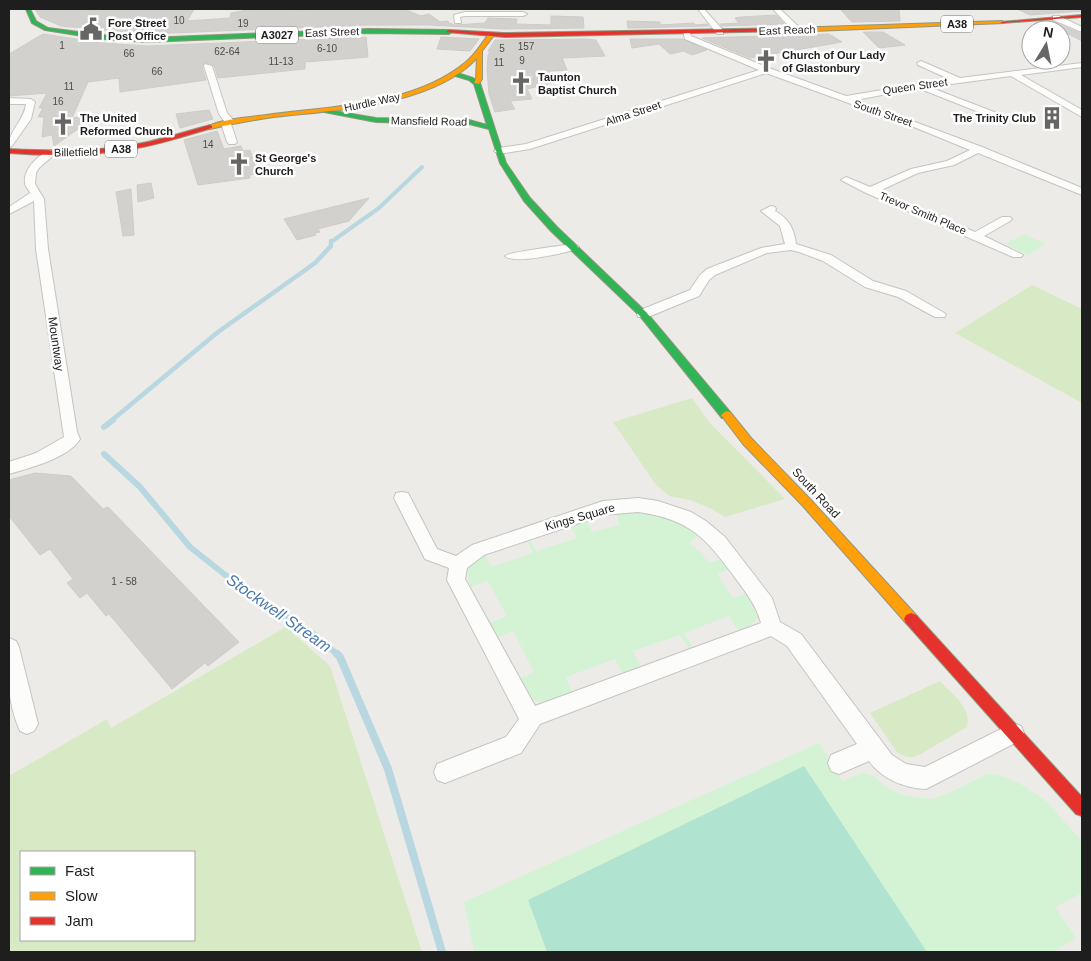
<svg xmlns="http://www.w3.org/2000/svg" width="1091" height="961" font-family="Helvetica,sans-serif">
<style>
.grass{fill:#d8eac5;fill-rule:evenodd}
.park{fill:#d4f3d5}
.pitch{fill:#b1e4d0}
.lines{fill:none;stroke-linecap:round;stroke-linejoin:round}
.stream-far3{stroke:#b9d7e0;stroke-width:4}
.stream-far2{stroke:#b9d7e0;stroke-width:4.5}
.stream-far1{stroke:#b9d7e0;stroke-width:6}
.stream{stroke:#b9d7e0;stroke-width:8}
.building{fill:#d3d1ce;stroke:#cfccc8}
.street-casing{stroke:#c5c4c3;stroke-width:2}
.fast-casing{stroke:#93967e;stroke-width:2}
.slow-casing{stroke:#93967e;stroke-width:2}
.jam-casing{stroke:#93967e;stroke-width:2}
.street{fill:#fcfcfb;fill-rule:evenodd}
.fast{fill:#30b455;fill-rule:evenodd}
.slow{fill:#ff9f0a;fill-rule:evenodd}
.jam{fill:#e5322d;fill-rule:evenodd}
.labels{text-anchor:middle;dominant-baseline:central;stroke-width:5;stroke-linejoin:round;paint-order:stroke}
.number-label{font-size:10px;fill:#4b4b4a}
.far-poi-label{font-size:11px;font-weight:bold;fill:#1e1e1e;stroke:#fff;text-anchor:start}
.shield{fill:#fff;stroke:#626262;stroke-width:1}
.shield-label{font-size:11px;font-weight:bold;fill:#1e1e1e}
.far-street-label{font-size:11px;fill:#1e1e1e;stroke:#fff}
.street-label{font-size:12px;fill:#1e1e1e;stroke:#fff}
.near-water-label{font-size:16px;font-style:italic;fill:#4979af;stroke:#fff}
</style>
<rect width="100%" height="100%" fill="#ecebe7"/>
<path class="grass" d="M1032 285 1082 309V403L955 333Z
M692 398 710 423 785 499 725 517 710 508 690 500 669 496 656 485 613 422Z
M286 627 330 666 422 952H9V776L107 719 111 728ZM21 852H194V940H21Z
M940 681C952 694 972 708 967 727L919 755C910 759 905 757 897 752L870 713Z"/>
<path class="park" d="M1024 234 1046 244 1028 255 1005 244Z
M639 512 677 521 700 534 689 543 699 551 709 563 725 558 732 568 717 574 733 598 749 593 759 614C755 625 748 627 738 630L729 616 684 633 693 648 689 649 680 635 633 651 641 667 623 675 615 659 566 677 573 694C542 706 536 709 518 680L534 672 513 631 497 638 490 623 507 616 487 580 471 587C464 567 469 566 485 554L491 567 533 553 527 540 530 539 536 551 577 538 570 526 586 520 592 532 619 525 616 513Z
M819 743 843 781 862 773 874 776 886 787 903 795 931 799 947 794 987 774 998 775 1019 783 1046 801 1082 841V893L1055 907 1076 938 1053 952H474L464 902Z"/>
<path class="pitch" d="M804 766 927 952H547L528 900Z"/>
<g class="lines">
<path class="stream-far3" d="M331 242 379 208 422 167"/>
<path class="stream-far2" d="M111 421 218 332 315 263 331 246V241"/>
<path class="stream-far1" d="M104 427 113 420
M104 454 140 487 190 547 243 589 315 635 338 655"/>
<path class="stream" d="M337 654 340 657 388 769 442 952"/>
</g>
<path class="building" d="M35 9H194L187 21 230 18 231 13 253 9H290L291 11 311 9H404L421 16 429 14 440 22 448 21 449 23 455 25 485 23 488 18 517 19 516 24 551 25V16L583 17 584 28 504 29 430 25H368L147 34 61 26 40 17Z
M840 9H899L900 21 852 22Z
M1017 9H1082V11L1030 15Z
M776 15 784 24 722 26 720 24 739 23 735 18 741 17Z
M627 21 660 22V25L694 23 695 25 707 24 709 26 628 28Z
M1047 23H1055L1082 34V41Z
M863 32H883L905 45 879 48Z
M43 34 102 43 147 46 366 37 368 57 305 62V69L218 78 214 65 204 62 202 67 206 80 120 92 119 78 88 82 72 118 99 114 54 146 52 135 42 137 44 117H38L43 108H39L47 93 9 96V54Z
M829 34 842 42 750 58 702 38Z
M441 37 479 39 470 51 437 49Z
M586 39 596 40 605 56 562 58 567 70 549 71 552 83 527 89 532 99 510 101 515 109 495 112 489 94 487 71 488 55 490 52 488 51 495 40Z
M630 39H683L707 50 692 55 684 51 670 54 659 44 632 48Z
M209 110 213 119 180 128 176 114Z
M217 131 224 149 241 146 243 151 250 150 258 174 249 175 250 178 198 185 184 140Z
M151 183 154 198 138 202 137 185Z
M131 189 134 235 123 236 116 192Z
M369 198 349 221 318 229 320 232 315 233 316 235 297 240 284 219Z
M35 473 71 476 103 509 108 507 239 642 208 666 205 663 172 689 109 614 106 616 87 593 80 598 67 583 73 579 50 549 40 555 9 516V480Z"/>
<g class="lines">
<defs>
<path id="street" d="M698 9H704L723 30V34H717Z
M773 9H780L800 28V32H794Z
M465 12H523L527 14 523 16H465L460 17 461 23H455L454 15Z
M1053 16H1059L1082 27V32L1053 20Z
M683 31H689L691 36 769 68 846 96 949 79 918 65 917 63 921 61 960 78 1082 63V67L1021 75 1082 110V117L1011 76 929 87 1002 115V119L999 120 918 88 856 100 982 147 1082 188V195L978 153 954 165 918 173 879 191 975 232 1002 217H1010L1012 219 1010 221 984 236 1023 255 1021 257H1013L866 193 841 180 846 177 870 187 911 169 947 161 970 150 909 125 766 73 530 149 499 154 494 151 499 148 526 144 759 70 685 39Z
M205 64 212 66 227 113 235 122 231 124 237 142 235 144H229L227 142 221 123 224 121 219 114 204 66Z
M9 98 31 99 35 102 31 119 12 146 9 147C8 131 24 121 26 104H9Z
M51 150 56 153 39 168 36 173 35 184 44 199 48 249 77 432 80 439C69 458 29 468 9 474V462L36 453 64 437 36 249 34 201 9 214V207L30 193C29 190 25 186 25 183 23 169 39 154 51 150Z
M771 206 775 207 776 209 775 211C789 219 794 228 796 244L831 255 873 281 906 291 946 314 945 317H935L898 297 865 287 823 261 799 252 791 250 767 253 715 275 709 280 699 296 648 317H638L637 314 638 311 690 290 700 275 707 269 761 248 785 244 780 226 761 211Z
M573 244 579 247 577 249C564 253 514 265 505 256 509 252 561 246 573 244Z
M402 492 408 493 437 549 456 556 472 545 603 501 638 498 658 501 691 512 706 521 725 537 772 598 780 622 801 634 892 755 906 764 925 767 1013 723 1021 726 1024 733 1021 740 926 789C904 788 882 779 869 761L839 774 831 771 828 763 831 755 857 744 787 646 771 636 540 724 521 753 445 783 437 780 434 772 437 764 506 737 519 719 447 580 449 568 425 559 394 498 396 493ZM638 512C690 519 706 538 736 579 747 594 756 605 761 623L535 706 465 579 467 568 484 555 603 515Z
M9 638 16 641 19 647 38 724 34 731 27 734 20 731C7 703 7 669 9 638Z"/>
<path id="fast" d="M26 9H30L36 21 48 28 102 35 147 38 368 29 449 30 452 32 449 34 368 33 147 42 102 39 45 30 32 23Z
M454 72 473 78 480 83 506 163 530 198 557 227 646 312 730 412 731 415 730 418H722L640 316 551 231 524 201 500 163 489 129 469 124 376 122 319 111 322 109 376 118 469 120 487 125 474 84 469 80 452 75Z"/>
<path id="slow" d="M1002 21 1004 23 790 32 787 30 790 28Z
M490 33 495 34 482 51V79L479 84 474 83 476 79 477 58C432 106 336 110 274 117 253 120 231 124 210 129L207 127C220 119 250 117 266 115 331 106 413 106 466 62 476 54 482 42 490 33Z
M726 411 730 412 751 438 810 499 916 615 918 619 916 623 911 625 906 623 802 505 743 444 721 415Z"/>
<path id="jam" d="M1082 15V17L1002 23 1000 22Z
M790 28 792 31 504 37 446 32 449 30 504 33Z
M210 125 212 126V128C185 136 158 145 131 149 91 156 49 156 9 153V149C50 151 91 152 132 145 158 141 184 132 210 125Z
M911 613 916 615 1082 797V816L1076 814 906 623 904 619 906 615Z"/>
</defs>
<use href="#street" class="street-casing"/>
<use href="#fast" class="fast-casing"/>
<use href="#slow" class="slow-casing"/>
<use href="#jam" class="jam-casing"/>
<use href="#street" class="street"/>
<use href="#fast" class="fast"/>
<use href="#slow" class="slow"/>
<use href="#jam" class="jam"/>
</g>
<defs>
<symbol id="civic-bare" viewBox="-9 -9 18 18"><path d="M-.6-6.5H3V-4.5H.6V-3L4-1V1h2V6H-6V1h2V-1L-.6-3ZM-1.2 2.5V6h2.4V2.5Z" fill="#666664" stroke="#fff" stroke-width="2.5" paint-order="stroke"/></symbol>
<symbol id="church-bare" viewBox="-9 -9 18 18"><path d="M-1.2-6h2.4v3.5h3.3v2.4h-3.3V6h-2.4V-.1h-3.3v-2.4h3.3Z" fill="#666664" stroke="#fff" stroke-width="2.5" paint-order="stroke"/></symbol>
<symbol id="building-bare" viewBox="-9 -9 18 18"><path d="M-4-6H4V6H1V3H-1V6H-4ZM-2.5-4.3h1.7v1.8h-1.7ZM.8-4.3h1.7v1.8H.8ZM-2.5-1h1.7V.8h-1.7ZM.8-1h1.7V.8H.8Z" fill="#666664" stroke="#fff" stroke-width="2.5" paint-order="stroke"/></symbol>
</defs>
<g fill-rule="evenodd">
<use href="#civic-bare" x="75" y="13" width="32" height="32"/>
<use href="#church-bare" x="750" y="45" width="32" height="32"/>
<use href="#church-bare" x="505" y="67" width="32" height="32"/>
<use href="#building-bare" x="1036" y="102" width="32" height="32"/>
<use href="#church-bare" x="47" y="108" width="32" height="32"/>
<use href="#church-bare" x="223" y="148" width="32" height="32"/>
</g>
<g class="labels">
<g class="number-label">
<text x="179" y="20">10</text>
<text x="243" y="23">19</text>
<text x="62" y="45">1</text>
<text x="526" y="46">157</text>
<text x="327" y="48">6-10</text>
<text x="502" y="48">5</text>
<text x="227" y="51">62-64</text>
<text x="129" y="53">66</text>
<text x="522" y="60">9</text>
<text x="281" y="61">11-13</text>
<text x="499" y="62">11</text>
<text x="157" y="71">66</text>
<text x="69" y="86">11</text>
<text x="58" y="101">16</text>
<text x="208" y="144">14</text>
<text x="124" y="581">1 - 58</text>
</g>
<g class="far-poi-label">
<text x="108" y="23">Fore Street<tspan x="108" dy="13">Post Office</tspan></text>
<text x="782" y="55">Church of Our Lady<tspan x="782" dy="13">of Glastonbury</tspan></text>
<text x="538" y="77">Taunton<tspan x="538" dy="13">Baptist Church</tspan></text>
<text x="80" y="118">The United<tspan x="80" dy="13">Reformed Church</tspan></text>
<text x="1036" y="118" text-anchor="end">The Trinity Club</text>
<text x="255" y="158">St George's<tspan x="255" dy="13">Church</tspan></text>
</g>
<g class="shield">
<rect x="941" y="15.5" width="32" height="17" rx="4"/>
<rect x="256" y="26.5" width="42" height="17" rx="4"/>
<rect x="105" y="140.5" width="32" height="17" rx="4"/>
</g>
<g class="shield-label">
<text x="957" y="24">A38</text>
<text x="277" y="35">A3027</text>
<text x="121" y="149">A38</text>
</g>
<g class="far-street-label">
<text transform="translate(787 30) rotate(-2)">East Reach</text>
<text transform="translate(332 32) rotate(-2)">East Street</text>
<text transform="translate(915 86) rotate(-8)">Queen Street</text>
<text transform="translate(372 102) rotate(-12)">Hurdle Way</text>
<text transform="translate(633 113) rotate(-18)">Alma Street</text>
<text transform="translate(883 113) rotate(19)">South Street</text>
<text transform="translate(429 121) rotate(1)">Mansfield Road</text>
<text transform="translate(76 152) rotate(-1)">Billetfield</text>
<text transform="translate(923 213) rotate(23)">Trevor Smith Place</text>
</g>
<g class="street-label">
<text transform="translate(56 344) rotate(82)">Mountway</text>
<text transform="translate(816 493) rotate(47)">South Road</text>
<text transform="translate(580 517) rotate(-16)">Kings Square</text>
</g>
<g class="near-water-label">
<text transform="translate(279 613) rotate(35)">Stockwell Stream</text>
</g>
</g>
<rect width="1091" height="961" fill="none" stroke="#1e1e1e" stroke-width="20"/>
<rect x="20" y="851" width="175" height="90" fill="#ffffff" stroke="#a5a5a5"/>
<rect x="30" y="867" width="25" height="8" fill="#30b455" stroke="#a5a5a5"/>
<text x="65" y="876" font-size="15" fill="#1e1e1e">Fast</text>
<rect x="30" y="892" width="25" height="8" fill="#ff9f0a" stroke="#a5a5a5"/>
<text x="65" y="901" font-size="15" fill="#1e1e1e">Slow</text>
<rect x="30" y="917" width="25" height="8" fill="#e5322d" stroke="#a5a5a5"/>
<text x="65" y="926" font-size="15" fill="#1e1e1e">Jam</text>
<g transform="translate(1046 45) rotate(10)"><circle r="24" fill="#ffffff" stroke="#a5a5a5"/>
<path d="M0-4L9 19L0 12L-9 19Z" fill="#666664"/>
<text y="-8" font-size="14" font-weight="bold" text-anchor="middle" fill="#1e1e1e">N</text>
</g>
</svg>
